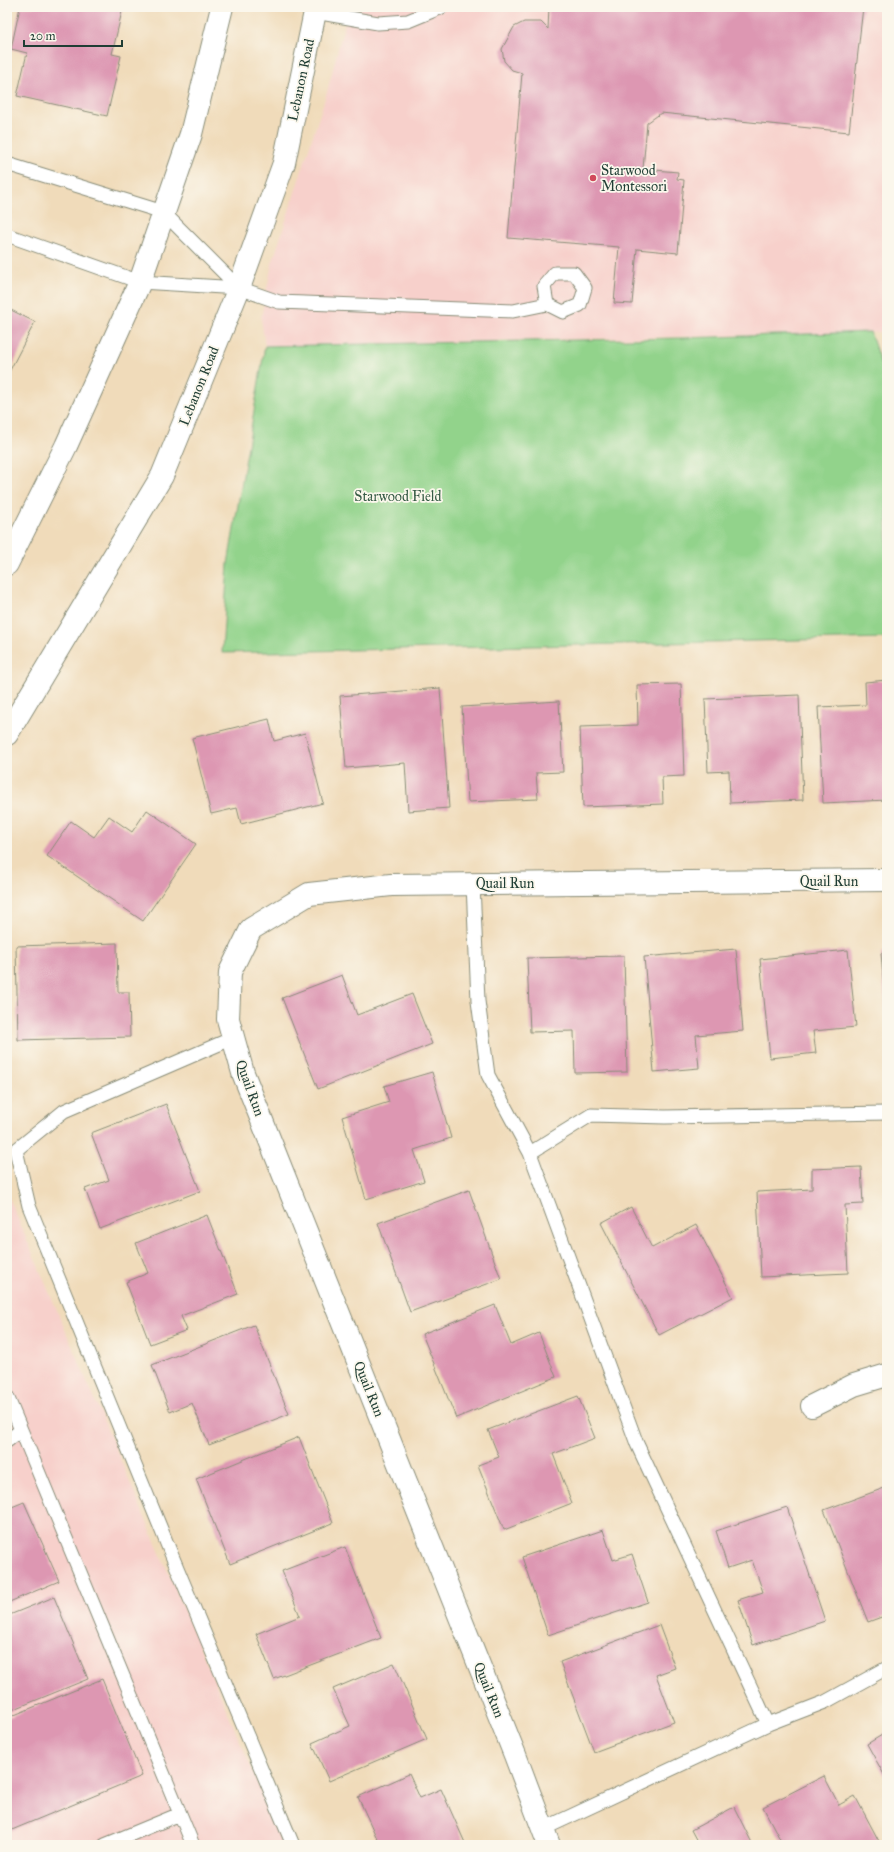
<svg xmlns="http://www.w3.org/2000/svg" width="894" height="1852" font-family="'IM FELL Great Primer',serif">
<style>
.built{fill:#f7d0cb}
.green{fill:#92d38b;stroke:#588860}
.building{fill:#dd97b2}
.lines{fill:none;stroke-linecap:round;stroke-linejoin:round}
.lane-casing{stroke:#888c77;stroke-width:15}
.street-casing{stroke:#888c77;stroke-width:24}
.secondary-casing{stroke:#888c77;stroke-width:24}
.lane{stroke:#fff;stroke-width:13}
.street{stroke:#fff;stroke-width:22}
.secondary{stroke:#fff;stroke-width:22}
.poi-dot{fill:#d1495b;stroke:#fbf7ec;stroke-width:1.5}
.labels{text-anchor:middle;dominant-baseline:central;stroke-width:3.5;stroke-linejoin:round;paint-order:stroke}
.street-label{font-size:14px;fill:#1f3d34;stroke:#fbf7ec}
.poi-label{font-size:14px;fill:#1f3d34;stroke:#fbf7ec;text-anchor:start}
.park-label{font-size:14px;fill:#365b45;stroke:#fbf7ec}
</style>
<rect width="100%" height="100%" fill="#fbf7ec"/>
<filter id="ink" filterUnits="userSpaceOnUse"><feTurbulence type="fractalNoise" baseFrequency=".025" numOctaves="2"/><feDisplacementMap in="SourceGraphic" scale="8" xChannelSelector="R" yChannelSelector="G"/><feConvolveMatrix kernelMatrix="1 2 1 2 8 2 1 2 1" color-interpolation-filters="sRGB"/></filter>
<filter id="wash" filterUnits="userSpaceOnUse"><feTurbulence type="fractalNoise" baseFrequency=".012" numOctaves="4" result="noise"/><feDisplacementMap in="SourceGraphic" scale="16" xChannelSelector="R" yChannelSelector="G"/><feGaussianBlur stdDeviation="0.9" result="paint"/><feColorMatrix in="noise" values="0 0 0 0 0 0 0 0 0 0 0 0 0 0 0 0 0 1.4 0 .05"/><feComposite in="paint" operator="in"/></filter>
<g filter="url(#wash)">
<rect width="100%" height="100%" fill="#f0dbba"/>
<path class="built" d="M349 7H887V332L265 346 261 318 272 264 327 92Z
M7 1193 284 1845H7Z"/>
<path class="green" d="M870 332 887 382V638L222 653 228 564 265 346 682 338Z"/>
<g id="blocks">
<path class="building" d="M20 7H123L112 54 121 56 107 116 17 96 27 53 11 49Z
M549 7H863L849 132 661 113 647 123 643 169 678 172 677 179 684 180 678 253 637 249 632 304 614 303 619 247 508 238 522 73 512 70 504 61 502 49 514 27 524 22H541L548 29Z
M7 308 35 322 8 374H7Z
M887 680V800L823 803 818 707 866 705 865 682Z
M681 684 684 776 662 777 663 804 583 807 580 727 638 725 637 685Z
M440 688 449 808 408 811 405 763 346 768 340 696Z
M799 695 803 800 730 803 729 771 708 772 705 699Z
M559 701 563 772 536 773 538 799 468 802 462 707Z
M269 719 274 741 305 733 323 803 241 824 237 808 211 814 192 738Z
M147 810 196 844 143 921 47 856 71 821 94 837 109 816 132 832Z
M117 943 118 992H129L130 1037 18 1040 16 946Z
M736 949 743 1031 696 1035 699 1068 654 1072 644 957Z
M848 950 856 1027 813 1031 816 1053 770 1058 760 959Z
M887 952V1012H886L881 953Z
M624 956 627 1072 575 1073 574 1031 530 1032 527 958Z
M342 975 357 1015 412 994 432 1044 318 1089 282 998Z
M432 1072 451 1138 414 1150 424 1181 366 1199 342 1117 389 1102 384 1086Z
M166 1104 200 1191 100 1229 85 1189 109 1180 91 1133Z
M861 1167 863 1204 845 1205 848 1273 761 1277 757 1192 812 1189V1169Z
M469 1190 501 1279 410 1312 378 1223Z
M631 1207 652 1248 696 1225 733 1297 659 1335 601 1223Z
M207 1215 238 1294 181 1316 187 1330 150 1344 126 1282 148 1273 136 1243Z
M495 1305 511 1345 539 1333 556 1377 456 1418 422 1334Z
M254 1325 289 1414 209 1445 192 1403 170 1412 152 1365Z
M578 1396 595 1438 553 1454 572 1503 504 1530 478 1465 499 1457 488 1430Z
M299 1437 333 1523 230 1564 196 1479Z
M887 1487V1615L868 1622 824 1510Z
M24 1502 59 1581 7 1603V1509Z
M787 1507 825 1621 753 1645 738 1600 763 1592 752 1560 728 1568 716 1531Z
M603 1530 613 1560 632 1554 648 1602 548 1635 522 1557Z
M345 1547 381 1638 274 1679 256 1634 300 1616 282 1571Z
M54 1597 88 1679 7 1712V1616Z
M659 1625 675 1668 656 1675 674 1722 594 1752 560 1662Z
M394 1663 427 1739 329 1781 312 1743 350 1726 333 1689Z
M102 1679 142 1776 7 1832V1718Z
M887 1732V1780L867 1744Z
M409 1774 420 1798 441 1789 466 1845H380L358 1797Z
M824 1776 839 1805 855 1796 881 1845H783L763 1807Z
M734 1807 753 1845H699L691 1830Z"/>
</g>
</g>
<g filter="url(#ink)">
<use href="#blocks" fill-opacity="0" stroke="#888c77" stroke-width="1"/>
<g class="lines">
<defs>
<path id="lane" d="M315 12 378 23 408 21 442 7
M7 164 163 212 239 288
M7 235 140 282 239 288 279 302 513 311 547 304
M555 273H574L585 288 580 305 563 312 547 304 544 286Z
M473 884 478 1001 488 1075 530 1153 637 1444 768 1724 825 1702 887 1668
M233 1038 64 1111 16 1150 29 1206 170 1551 293 1845
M530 1153 591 1115 665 1117 887 1113
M7 1396 193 1845
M7 1441 21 1430
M543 1829 768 1724
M105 1845 180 1814"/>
<path id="street" d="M812 1406 854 1385 887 1375
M549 1845 515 1755 243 1073 228 1019 230 972 251 929 309 894 391 885 887 880"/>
<path id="secondary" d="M7 564 66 446 140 282 191 134 222 7
M7 734 162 476 239 288 284 163 316 7"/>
</defs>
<use href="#lane" class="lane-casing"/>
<use href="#street" class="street-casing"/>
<use href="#secondary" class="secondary-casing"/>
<use href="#lane" class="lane"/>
<use href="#street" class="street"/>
<use href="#secondary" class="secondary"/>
</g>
</g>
<circle class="poi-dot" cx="593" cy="178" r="4"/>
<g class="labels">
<g class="street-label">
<text transform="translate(301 80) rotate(-78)">Lebanon Road</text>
<text transform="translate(199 386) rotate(-68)">Lebanon Road</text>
<text x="829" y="881">Quail Run</text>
<text x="505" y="883">Quail Run</text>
<text transform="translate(250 1088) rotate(70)">Quail Run</text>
<text transform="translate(369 1389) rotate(68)">Quail Run</text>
<text transform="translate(489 1690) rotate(68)">Quail Run</text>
</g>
<g class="poi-label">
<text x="601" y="170">Starwood<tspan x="601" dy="16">Montessori</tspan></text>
</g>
<g class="park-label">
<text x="398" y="496">Starwood Field</text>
</g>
</g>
<rect width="894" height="1852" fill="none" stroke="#fbf7ec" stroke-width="24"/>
<path d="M24 40v6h98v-6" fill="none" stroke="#1f3d34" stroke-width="2"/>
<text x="30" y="40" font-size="12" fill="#1f3d34" stroke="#fbf7ec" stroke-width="3" paint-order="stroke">20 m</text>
</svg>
